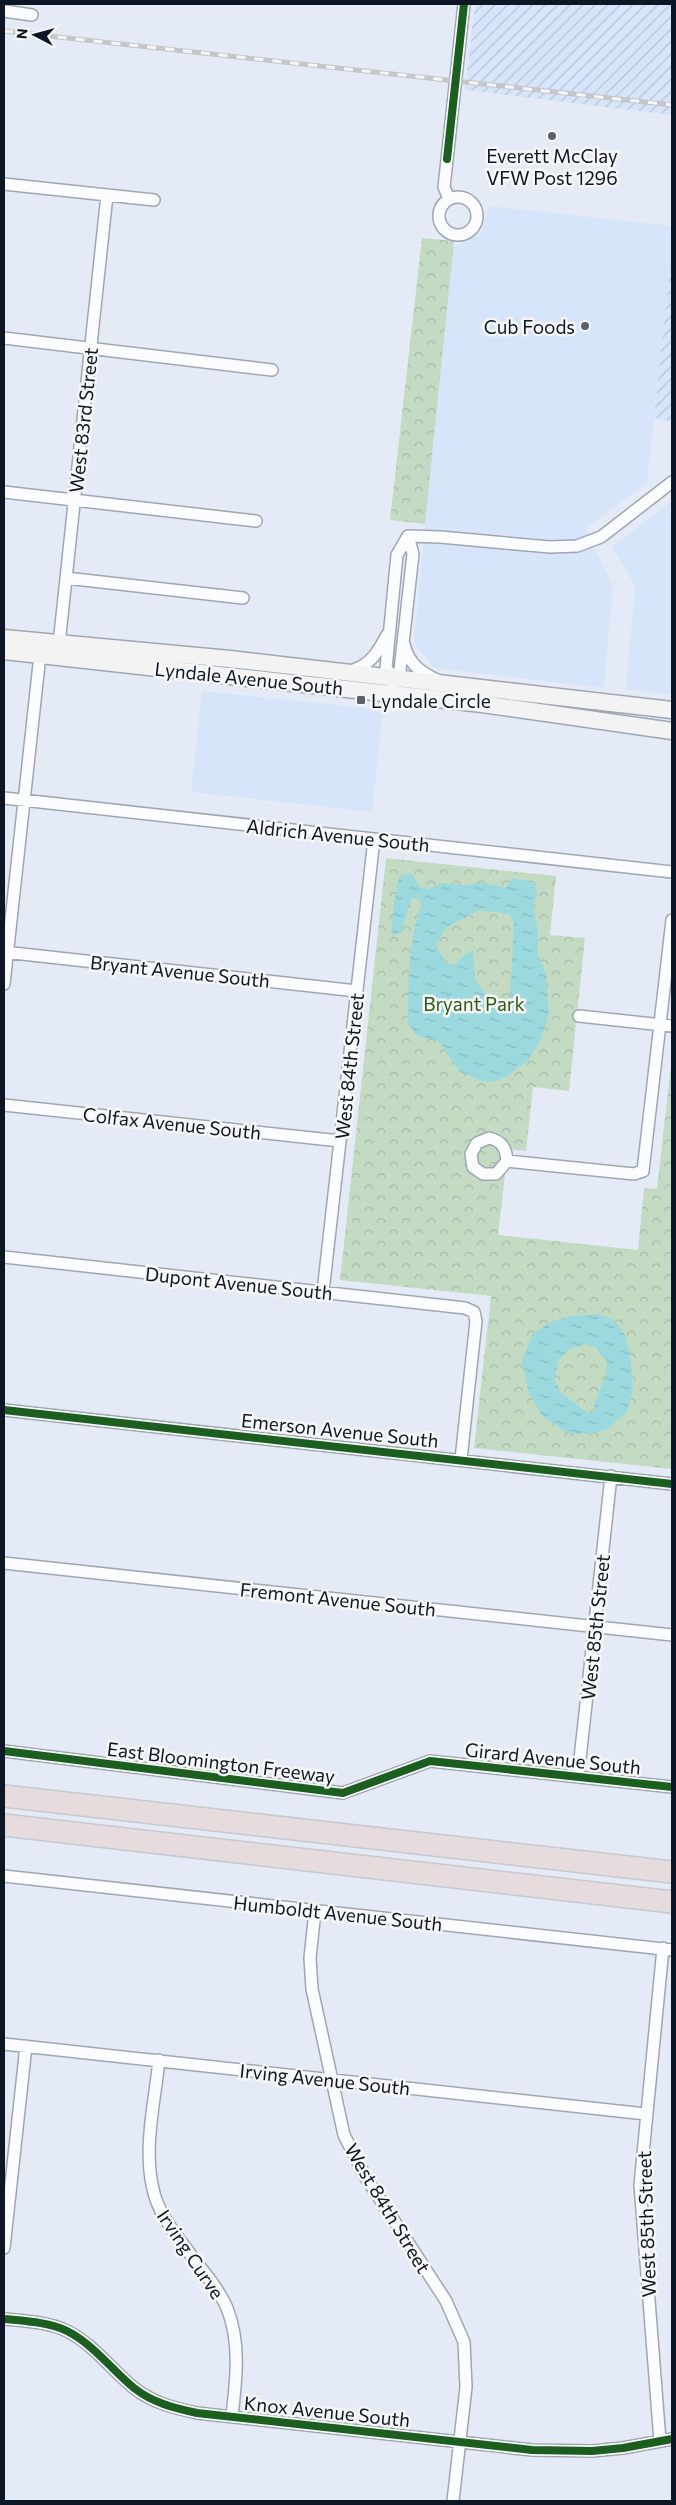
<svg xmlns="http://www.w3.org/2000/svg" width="676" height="2505" font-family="Commissioner,sans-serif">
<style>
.built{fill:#d7e5fa}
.industrial{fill:url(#industrial-furrows)}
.park{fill:url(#park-crowns)}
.water{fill:url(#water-ripples);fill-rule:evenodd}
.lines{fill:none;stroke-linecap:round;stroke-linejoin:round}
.minor-casing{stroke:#9fa6b3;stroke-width:14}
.secondary-casing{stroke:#9fa6b3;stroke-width:19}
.motorway-casing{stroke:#c5c9d0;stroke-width:24}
.minor{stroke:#fbfcfe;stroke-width:11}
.secondary{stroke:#f4f3f4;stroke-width:16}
.motorway{stroke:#e6dcde;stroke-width:21}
.rail-casing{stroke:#c4c6c9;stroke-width:5}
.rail{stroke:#f6f6f6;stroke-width:3;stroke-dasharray:9;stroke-linecap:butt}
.cycleway-casing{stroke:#f6f6f6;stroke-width:11}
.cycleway{stroke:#1b5e20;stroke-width:8}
.poi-dot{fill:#58616e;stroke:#f6f6f6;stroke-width:2}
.labels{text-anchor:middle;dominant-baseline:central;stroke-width:5;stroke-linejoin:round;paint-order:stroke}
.poi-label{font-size:19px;fill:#0c1625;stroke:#f6f6f6}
.street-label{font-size:19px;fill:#0c1625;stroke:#f6f6f6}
.park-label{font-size:19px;fill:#2b5c16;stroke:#f6f6f6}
</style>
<defs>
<pattern id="industrial-furrows" width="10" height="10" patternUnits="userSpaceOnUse" patternTransform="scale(1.25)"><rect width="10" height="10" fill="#d7e5fa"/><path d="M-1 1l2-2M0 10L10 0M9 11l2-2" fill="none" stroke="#b7c4d6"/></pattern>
<pattern id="park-crowns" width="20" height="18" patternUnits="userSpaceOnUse" patternTransform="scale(1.25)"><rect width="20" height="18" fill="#c3dbc3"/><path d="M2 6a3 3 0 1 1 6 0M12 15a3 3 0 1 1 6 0" fill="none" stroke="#a6bba7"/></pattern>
<pattern id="water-ripples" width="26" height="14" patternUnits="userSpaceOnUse" patternTransform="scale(1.25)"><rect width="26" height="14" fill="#9bd9de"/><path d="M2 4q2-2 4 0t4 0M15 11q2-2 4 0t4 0" fill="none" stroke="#84babe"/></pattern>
</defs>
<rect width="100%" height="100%" fill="#e5ebf6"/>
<path class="built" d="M489 206 672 226V251L647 483 585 529 613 586 604 688 434 668 414 642 450 248 480 235Z
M672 501V695L626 689 635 586 612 547Z
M202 691 383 710 372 812 191 792Z"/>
<path class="industrial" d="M475 4H672V115L465 90Z
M672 251V422L654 418Z"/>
<path class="park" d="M422 238 454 241 425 524 390 520Z
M386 858 556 876 550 935 585 938 569 1091 533 1087 526 1151 508 1149 498 1235 638 1250 644 1188 657 1189 672 1056V1469L474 1448 491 1296 340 1280Z"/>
<path class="water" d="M411 873 420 887 428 889 442 883 465 885 484 883 506 888 512 878 534 882 537 895 533 905 538 931V954L546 975 549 1014 540 1042 528 1060 507 1076 493 1082 482 1081 460 1072 439 1041 418 1036 408 1024C408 983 408 943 421 904L418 898H412L401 933 392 935C390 929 397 881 400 875ZM479 910 509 914 514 922 510 999 505 1009 493 1006 475 979 473 950 464 955 455 965 445 962 436 945 445 928Z
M598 1314 614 1320 624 1333 630 1352 633 1389 627 1412 607 1429 590 1434 568 1433 543 1417 529 1393 522 1361 533 1333 551 1322 571 1316ZM586 1344 597 1348 600 1355 607 1361C608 1383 595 1391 594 1411L588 1413 560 1392 555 1379 558 1361 571 1348Z"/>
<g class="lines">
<defs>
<path id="minor" d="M4 11 32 15
M4 184 154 200
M439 216a19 19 0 1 1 38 0a19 19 0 1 1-38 0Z
M449 199 444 187 464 4
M4 338 272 370
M4 492 256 521
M408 536 440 537 550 547 577 546 601 537 672 482
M66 578 243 598
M59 644 107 195
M404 644C409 664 420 672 437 680
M350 671C370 666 378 652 387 635
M394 678 386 668 397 555 408 536
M393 684 394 678 400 670 413 554 408 536
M4 798 672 872
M4 952 357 991
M4 984 40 655
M579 1016 672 1026
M4 1105 340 1141
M507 1161 496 1174H483L473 1167 471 1154 477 1143 489 1138C502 1141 506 1148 507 1161L634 1174 643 1171 672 920
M4 1257 465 1308 474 1312 476 1321 461 1459
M323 1292 374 839
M4 1410 672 1484
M4 1563 672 1635
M4 1751 343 1793 430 1761 672 1787
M578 1777 611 1476
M4 1876 672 1950
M315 1911 310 1958 312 1989 344 2135 365 2176 446 2301 464 2342 466 2387 453 2501
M4 2044 646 2114
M159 2060C155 2101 143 2148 153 2189 158 2213 174 2232 188 2251 201 2269 218 2287 227 2308 241 2343 236 2380 232 2416
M4 2248 26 2046
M4 2319C24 2321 49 2322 67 2331 93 2344 112 2370 134 2388 153 2403 174 2408 197 2413L532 2450 592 2451 623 2448 672 2439
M660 2441 640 2185 663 1948"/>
<path id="secondary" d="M4 638 230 659 672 710
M4 651 482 704 672 731"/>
<path id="motorway" d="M4 1796 672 1872
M4 1825 672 1902"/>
</defs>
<use href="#minor" class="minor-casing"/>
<use href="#secondary" class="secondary-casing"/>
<use href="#motorway" class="motorway-casing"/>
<use href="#minor" class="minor"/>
<use href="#secondary" class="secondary"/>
<use href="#motorway" class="motorway"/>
<defs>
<path id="rail" d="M4 31 672 105"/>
</defs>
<use href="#rail" class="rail-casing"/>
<use href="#rail" class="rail"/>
<defs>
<path id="cycleway" d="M447 159 464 4
M4 1410 672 1484
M4 1751 343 1793 430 1761 672 1787
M4 2319C24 2321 49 2322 67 2331 93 2344 112 2370 134 2388 153 2403 174 2408 197 2413L532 2450 592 2451 623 2448 672 2439"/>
</defs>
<use href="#cycleway" class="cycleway-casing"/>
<use href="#cycleway" class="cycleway"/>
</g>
<g class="poi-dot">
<circle cx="552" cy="136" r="5"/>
<circle cx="585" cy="326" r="5"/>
<rect x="356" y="695" width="10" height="10" rx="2.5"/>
</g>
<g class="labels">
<g class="poi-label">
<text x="552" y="155">Everett McClay<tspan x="552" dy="22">VFW Post 1296</tspan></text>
<text x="575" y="326" text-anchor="end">Cub Foods</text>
<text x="371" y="700" text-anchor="start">Lyndale Circle</text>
</g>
<g class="street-label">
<text transform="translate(83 420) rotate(-84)">West 83rd Street</text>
<text transform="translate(249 678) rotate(6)">Lyndale Avenue South</text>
<text transform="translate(338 835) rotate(6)">Aldrich Avenue South</text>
<text transform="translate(180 971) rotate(6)">Bryant Avenue South</text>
<text transform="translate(349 1066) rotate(-84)">West 84th Street</text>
<text transform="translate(172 1123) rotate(6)">Colfax Avenue South</text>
<text transform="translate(239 1283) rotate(6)">Dupont Avenue South</text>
<text transform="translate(340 1430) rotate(6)">Emerson Avenue South</text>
<text transform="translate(338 1599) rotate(6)">Fremont Avenue South</text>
<text transform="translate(595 1627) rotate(-84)">West 85th Street</text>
<text transform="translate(553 1758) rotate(6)">Girard Avenue South</text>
<text transform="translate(221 1762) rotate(7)">East Bloomington Freeway</text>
<text transform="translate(338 1913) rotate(6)">Humboldt Avenue South</text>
<text transform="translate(325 2079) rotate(6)">Irving Avenue South</text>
<text transform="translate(388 2208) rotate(59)">West 84th Street</text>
<text transform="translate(646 2224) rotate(-92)">West 85th Street</text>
<text transform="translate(191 2254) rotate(56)">Irving Curve</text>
<text transform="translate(327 2411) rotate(6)">Knox Avenue South</text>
</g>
<g class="park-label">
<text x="474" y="1003">Bryant Park</text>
</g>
</g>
<rect width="676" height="2505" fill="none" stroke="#0c1625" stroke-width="10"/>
<g transform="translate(35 35) rotate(276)" stroke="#f6f6f6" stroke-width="4" paint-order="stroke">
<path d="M0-4L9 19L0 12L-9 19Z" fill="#0c1625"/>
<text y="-8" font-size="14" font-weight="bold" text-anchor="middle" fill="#0c1625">N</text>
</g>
</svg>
